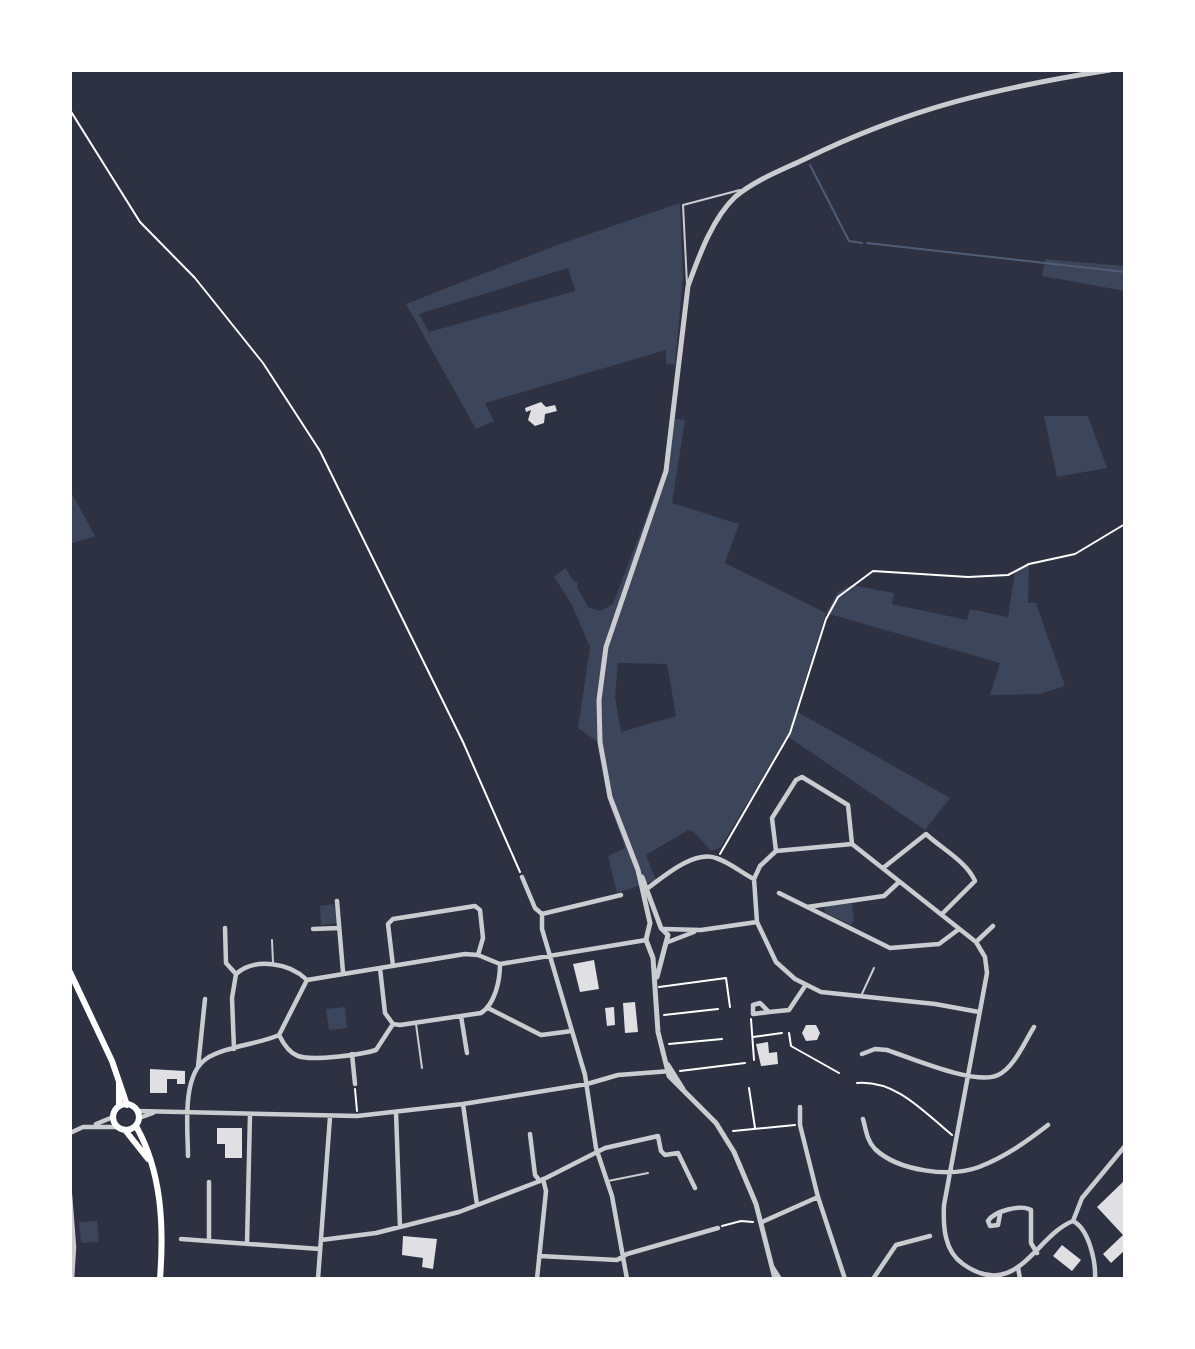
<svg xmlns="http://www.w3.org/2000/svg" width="1195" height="1349" font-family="Commissioner,sans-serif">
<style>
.green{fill:#3c4559;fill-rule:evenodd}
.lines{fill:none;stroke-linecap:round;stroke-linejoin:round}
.stream{stroke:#4f5d75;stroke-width:2}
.building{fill:#e0e0e3}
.path{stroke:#fff;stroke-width:2}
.service{stroke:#caccd0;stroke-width:2}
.minor{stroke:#caccd0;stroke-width:4.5}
.tertiary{stroke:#caccd0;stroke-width:5}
.secondary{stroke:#fff;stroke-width:6}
</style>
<rect width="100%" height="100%" fill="#2d3142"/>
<path class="green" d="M680 203 683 277 675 365 666 364V350L485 403 494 421 476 429 406 304 557 245ZM568 268 575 291 429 332 419 314Z
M1045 259 1125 266V291L1042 276Z
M1044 416H1088L1107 468 1057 477Z
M670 418 685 420 672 503 739 524 725 563 826 613 838 592 851 585 894 593 892 604 967 620 970 609 1008 617 1015 571 1029 565 1028 603H1036L1065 686 1040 694 990 695 1000 663 826 613 796 711 950 798 925 830 787 736 721 847 711 851 694 832 688 830 646 855 656 880 617 893 608 856 625 848 607 797 598 742 578 728 590 647 571 603 554 577 566 568 573 581 578 583 577 587 588 607 600 611 613 604 664 470ZM618 663 667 664 676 716 621 732 615 697Z
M70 490 95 536 70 544Z
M852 903 854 920 851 925 826 913 824 909 826 906Z
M334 904 337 923 321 925 320 906Z
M345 1007 347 1028 329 1030 326 1009Z
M97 1221 99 1242 81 1243 79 1222Z"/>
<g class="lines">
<path class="stream" d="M810 165 849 241 862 243
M867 243 1125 272"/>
</g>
<path class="building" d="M541 402 546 407 555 405 557 411 545 414 544 423 535 426 528 420 531 410 526 412 525 408Z
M594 960 599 989 580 992 573 964Z
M635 1002 638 1032 625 1033 623 1003Z
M614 1007 615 1025 607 1026 605 1008Z
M806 1025H816L820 1033 817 1040 806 1041 802 1033Z
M768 1042 769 1053 777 1052 778 1064 761 1066 756 1044Z
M150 1069 185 1071V1084H177V1079H167V1093H150Z
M217 1128H242V1158H225V1144H217Z
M1125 1180V1250L1111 1263 1103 1254 1123 1235 1097 1207Z
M403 1236 437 1239 433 1269 422 1267 423 1258 402 1255Z
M1062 1245 1081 1260 1072 1271 1053 1256Z"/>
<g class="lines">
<path class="path" d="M70 110 140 222 195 278 263 363 320 451 463 742 520 872
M720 854 790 733 826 619 838 597 873 571 968 577 1008 575 1029 564 1075 554 1125 524
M659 987 726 978 730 1007
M664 1015 718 1009
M751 1019 754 1060
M789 1033 791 1046 839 1073
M753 1037 782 1033
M669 1044 722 1039
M680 1071 745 1063
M857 1083C896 1080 923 1111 952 1135
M749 1088 755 1128
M355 1089 357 1111
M733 1131 795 1125
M722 1226 741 1221 753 1222"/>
<path class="service" d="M687 284 683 205 740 190
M272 940 273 963
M861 996 874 968
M416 1024 422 1068
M608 1181 648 1173"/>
<path class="minor" d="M776 851 772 818 796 780 802 777 848 805 852 844
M883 868 926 834C942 849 966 861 975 881L942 914
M522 877 535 908 542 914
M648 888C664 876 694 850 716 858 729 862 742 873 754 879
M779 893 890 948 939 944 959 929
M337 901 343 972
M807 907 884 896 899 882
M542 914V929L585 1075 596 1148 612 1196 627 1279
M542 914 621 895
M225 928 226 963 236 974
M313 929 339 928
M664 929 701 930 757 922
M668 942 694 932
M976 942 993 926
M393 966 388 924 393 919 475 906 480 910 483 938 478 955
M380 968 385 1013 393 1024 400 1025 481 1013C495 1004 500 981 500 964
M488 1008 541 1035 572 1031
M769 1012 753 1014V1005L760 1003 769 1012 789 1010 805 986
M979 1012 935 1004 821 992 795 979 776 962 757 922 754 879 760 866 776 851 852 844 976 942 985 957 987 973 944 1205C943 1226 944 1251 963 1264 1017 1302 1036 1235 1073 1221
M461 1016 467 1053
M279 1035C283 1043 289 1053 298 1056 312 1061 361 1055 376 1050L393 1024
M234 1049 232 998 236 974C255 957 290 963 307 980
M352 1054 355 1084
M862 1054 875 1049 887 1050C911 1058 976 1086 998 1075 1014 1068 1025 1041 1034 1027
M198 1067 205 999
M463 1104 477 1205
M800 1107V1125L818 1197 845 1279
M137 1111 357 1116 463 1104 587 1084 618 1075 671 1071
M396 1112 400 1227
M139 1118 153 1113
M863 1119C866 1130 867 1141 875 1149 898 1171 950 1178 979 1167 1005 1157 1026 1142 1048 1125
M96 1124 113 1117
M70 1133 83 1127H117
M530 1134 535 1175 540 1181
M188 1156C188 1131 181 1076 206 1059 223 1047 259 1044 279 1035L307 980 465 954 478 955 500 964 646 940
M209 1182V1241
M70 1195 74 1247 72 1279
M1000 1214 998 1225 990 1226 988 1221C994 1211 1021 1204 1031 1210V1243L1037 1253
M1073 1221 1082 1198 1125 1146
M1073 1221C1089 1229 1096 1262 1095 1279
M762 1222 818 1197
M181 1239 320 1249
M321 1240 376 1233 459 1212 540 1181 605 1148 658 1136 661 1151 665 1155 678 1153 695 1188
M247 1244 250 1114
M539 1256 617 1260 627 1254 718 1228
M1018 1267 1020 1279
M773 1268 780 1279
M318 1279 330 1117
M537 1279 546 1191 543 1179
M873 1279 896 1245 930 1236"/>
<path class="tertiary" d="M642 877 661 928 668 935 657 977
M668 1065 683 1089
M775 1279 756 1204 734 1152 716 1123 669 1076 658 1032 653 958 646 940 650 923 638 870 610 797 600 742 599 700 606 647 666 471 688 286C699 256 712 219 735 197 755 180 782 170 805 159 909 108 996 88 1110 70"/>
<path class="secondary" d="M70 972 112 1061 127 1105
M119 1083V1106
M113 1117a13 13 0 1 1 26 0a13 13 0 1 1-26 0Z
M136 1126C162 1172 164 1227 160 1279
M125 1130 148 1159"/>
</g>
<rect width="1195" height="1349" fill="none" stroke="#ffffff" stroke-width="144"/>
</svg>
